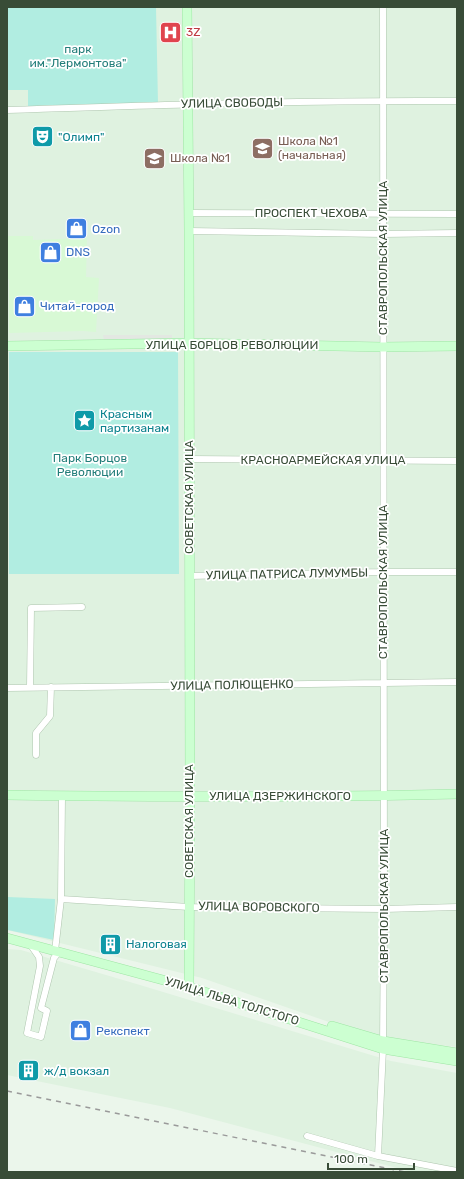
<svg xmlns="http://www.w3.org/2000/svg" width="464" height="1179" font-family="Rubik,sans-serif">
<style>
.residential{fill:#dff2e0}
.commercial{fill:#d8f9d5}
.green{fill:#b1ede1}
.parking{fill:#e3e8e2}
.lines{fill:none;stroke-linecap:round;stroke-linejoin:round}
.street-casing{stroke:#afc6af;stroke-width:7}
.secondary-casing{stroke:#9fe6a5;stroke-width:10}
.street{stroke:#fff;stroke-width:6}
.secondary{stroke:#ccffd1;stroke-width:9}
.rail{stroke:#9a9a9a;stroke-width:1.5;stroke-dasharray:5 5;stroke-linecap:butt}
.labels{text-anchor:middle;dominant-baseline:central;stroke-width:3.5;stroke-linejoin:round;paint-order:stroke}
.health-label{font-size:12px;fill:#be3a42;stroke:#fff;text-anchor:start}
.park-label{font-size:12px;fill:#237e7a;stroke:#fff}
.street-label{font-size:12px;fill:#384c37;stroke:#fff}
.culture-label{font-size:12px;fill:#0d838f;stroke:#fff;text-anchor:start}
.education-label{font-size:12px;fill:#785e54;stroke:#fff;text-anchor:start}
.shop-label{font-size:12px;fill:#366cbe;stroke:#fff;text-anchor:start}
</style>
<rect width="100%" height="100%" fill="#ebf6eb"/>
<path class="residential" d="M7 7H457V1047L375 1038 202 978 7 930Z
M7 949 21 950 140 985 391 1061 457 1073V1172H412L170 1108 7 1075Z"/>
<path class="commercial" d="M7 236H33V240L87 238 86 277 99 278 96 332 83 331 9 333V279H7Z"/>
<path class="green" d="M7 7H156L158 104 28 106V90H7Z
M9 352H178L179 574H9Z
M8 897 55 899 54 940 8 930Z"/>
<path class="parking" d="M103 335H172V341H104Z"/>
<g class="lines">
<defs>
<path id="street" d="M7 110C157 105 307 100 457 101
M188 213 457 214
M189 231 383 234 457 233
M189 459 457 461
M189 576 383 572H457
M30 687 31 608 82 607
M7 688 457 682
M36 755V733L50 716 51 687
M61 899 189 907 384 909 457 907
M30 944 39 957 40 966 27 1033 41 1037 47 1011 41 1008 54 958 59 952
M55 951 61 899 62 796
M307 1136 378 1156 457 1171
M378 1156 383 1049 384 909 383 7"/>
<path id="secondary" d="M187 7 189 231 190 796 189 987
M7 346 189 343 382 347 457 346
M7 795C157 797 307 798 457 794
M7 938 189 987 383 1049 457 1061
M332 1026 383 1041 457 1053"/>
</defs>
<use href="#street" class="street-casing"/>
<use href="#secondary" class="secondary-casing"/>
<use href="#street" class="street"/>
<use href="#secondary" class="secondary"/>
<path class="rail" d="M7 1091 405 1172"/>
</g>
<defs>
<symbol id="hospital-square" viewBox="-11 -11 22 22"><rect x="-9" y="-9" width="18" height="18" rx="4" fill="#e0444e" stroke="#fff"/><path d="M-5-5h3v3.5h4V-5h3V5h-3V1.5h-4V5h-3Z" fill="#fff"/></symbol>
<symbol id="theatre-square" viewBox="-11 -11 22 22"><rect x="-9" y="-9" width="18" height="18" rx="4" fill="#0f9aa8" stroke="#fff"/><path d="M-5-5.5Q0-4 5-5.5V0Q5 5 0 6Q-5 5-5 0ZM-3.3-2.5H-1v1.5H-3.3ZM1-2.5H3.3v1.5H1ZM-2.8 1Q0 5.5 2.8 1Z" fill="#fff"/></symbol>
<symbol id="school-square" viewBox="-11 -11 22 22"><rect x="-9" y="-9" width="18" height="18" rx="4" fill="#8d6e63" stroke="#fff"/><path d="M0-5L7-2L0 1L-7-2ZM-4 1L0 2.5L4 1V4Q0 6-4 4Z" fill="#fff"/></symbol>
<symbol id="shop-square" viewBox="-11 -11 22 22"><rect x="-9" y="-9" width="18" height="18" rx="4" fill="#3f7fe0" stroke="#fff"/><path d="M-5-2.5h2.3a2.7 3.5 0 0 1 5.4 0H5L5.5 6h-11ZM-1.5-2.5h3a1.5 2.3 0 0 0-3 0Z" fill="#fff"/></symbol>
<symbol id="sight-square" viewBox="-11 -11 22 22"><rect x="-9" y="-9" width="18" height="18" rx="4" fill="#0f9aa8" stroke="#fff"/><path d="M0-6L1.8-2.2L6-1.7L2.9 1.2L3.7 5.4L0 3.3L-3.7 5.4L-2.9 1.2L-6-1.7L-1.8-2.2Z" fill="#fff"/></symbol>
<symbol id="building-square" viewBox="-11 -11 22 22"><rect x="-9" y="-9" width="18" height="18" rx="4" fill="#0f9aa8" stroke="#fff"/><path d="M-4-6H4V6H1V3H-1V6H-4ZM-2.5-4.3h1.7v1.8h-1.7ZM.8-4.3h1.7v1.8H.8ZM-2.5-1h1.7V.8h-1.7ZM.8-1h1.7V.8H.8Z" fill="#fff"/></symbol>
</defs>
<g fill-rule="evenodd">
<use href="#hospital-square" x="158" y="20" width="25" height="25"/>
<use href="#theatre-square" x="30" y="124" width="25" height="25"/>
<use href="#school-square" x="250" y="136" width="25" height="25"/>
<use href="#school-square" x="142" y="146" width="25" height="25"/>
<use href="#shop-square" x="64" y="216" width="25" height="25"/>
<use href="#shop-square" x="38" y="240" width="25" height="25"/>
<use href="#shop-square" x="12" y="294" width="25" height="25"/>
<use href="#sight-square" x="72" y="408" width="25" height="25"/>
<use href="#building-square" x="98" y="932" width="25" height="25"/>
<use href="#shop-square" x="68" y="1018" width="25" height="25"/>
<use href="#building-square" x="16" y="1058" width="25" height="25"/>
</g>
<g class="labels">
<g class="health-label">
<text x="186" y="32">3Z</text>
</g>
<g class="park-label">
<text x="78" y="49">парк<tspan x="78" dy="14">им."Лермонтова"</tspan></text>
<text x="90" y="458">Парк Борцов<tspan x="90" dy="14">Революции</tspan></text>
</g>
<g class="street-label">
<text transform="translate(232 103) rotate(-1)">УЛИЦА СВОБОДЫ</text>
<text x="311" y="213">ПРОСПЕКТ ЧЕХОВА</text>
<text transform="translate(383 258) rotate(-90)">СТАВРОПОЛЬСКАЯ УЛИЦА</text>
<text x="232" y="345">УЛИЦА БОРЦОВ РЕВОЛЮЦИИ</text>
<text x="323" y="460">КРАСНОАРМЕЙСКАЯ УЛИЦА</text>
<text transform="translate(189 497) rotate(-90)">СОВЕТСКАЯ УЛИЦА</text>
<text transform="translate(287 574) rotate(-1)">УЛИЦА ПАТРИСА ЛУМУМБЫ</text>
<text transform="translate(383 582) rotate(-90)">СТАВРОПОЛЬСКАЯ УЛИЦА</text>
<text transform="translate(232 685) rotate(-1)">УЛИЦА ПОЛЮЩЕНКО</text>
<text x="280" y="796">УЛИЦА ДЗЕРЖИНСКОГО</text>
<text transform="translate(189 821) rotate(-90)">СОВЕТСКАЯ УЛИЦА</text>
<text transform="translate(384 906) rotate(-90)">СТАВРОПОЛЬСКАЯ УЛИЦА</text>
<text transform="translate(259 907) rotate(1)">УЛИЦА ВОРОВСКОГО</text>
<text transform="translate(232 1001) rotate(17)">УЛИЦА ЛЬВА ТОЛСТОГО</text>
</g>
<g class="culture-label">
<text x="58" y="137">"Олимп"</text>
<text x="100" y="414">Красным<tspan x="100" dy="14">партизанам</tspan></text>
<text x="126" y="944">Налоговая</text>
<text x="44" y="1071">ж/д вокзал</text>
</g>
<g class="education-label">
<text x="278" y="141">Школа №1<tspan x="278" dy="14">(начальная)</tspan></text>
<text x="170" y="158">Школа №1</text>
</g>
<g class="shop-label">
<text x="92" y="229">Ozon</text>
<text x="66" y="252">DNS</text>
<text x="40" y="306">Читай-город</text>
<text x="96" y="1031">Рекспект</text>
</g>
</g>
<rect width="464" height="1179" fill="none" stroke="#384c37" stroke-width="16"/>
<path d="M328 1163v6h86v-6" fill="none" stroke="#384c37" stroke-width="2"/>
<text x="334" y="1163" font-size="12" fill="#384c37" stroke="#ffffff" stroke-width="3" paint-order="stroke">100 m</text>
</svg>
